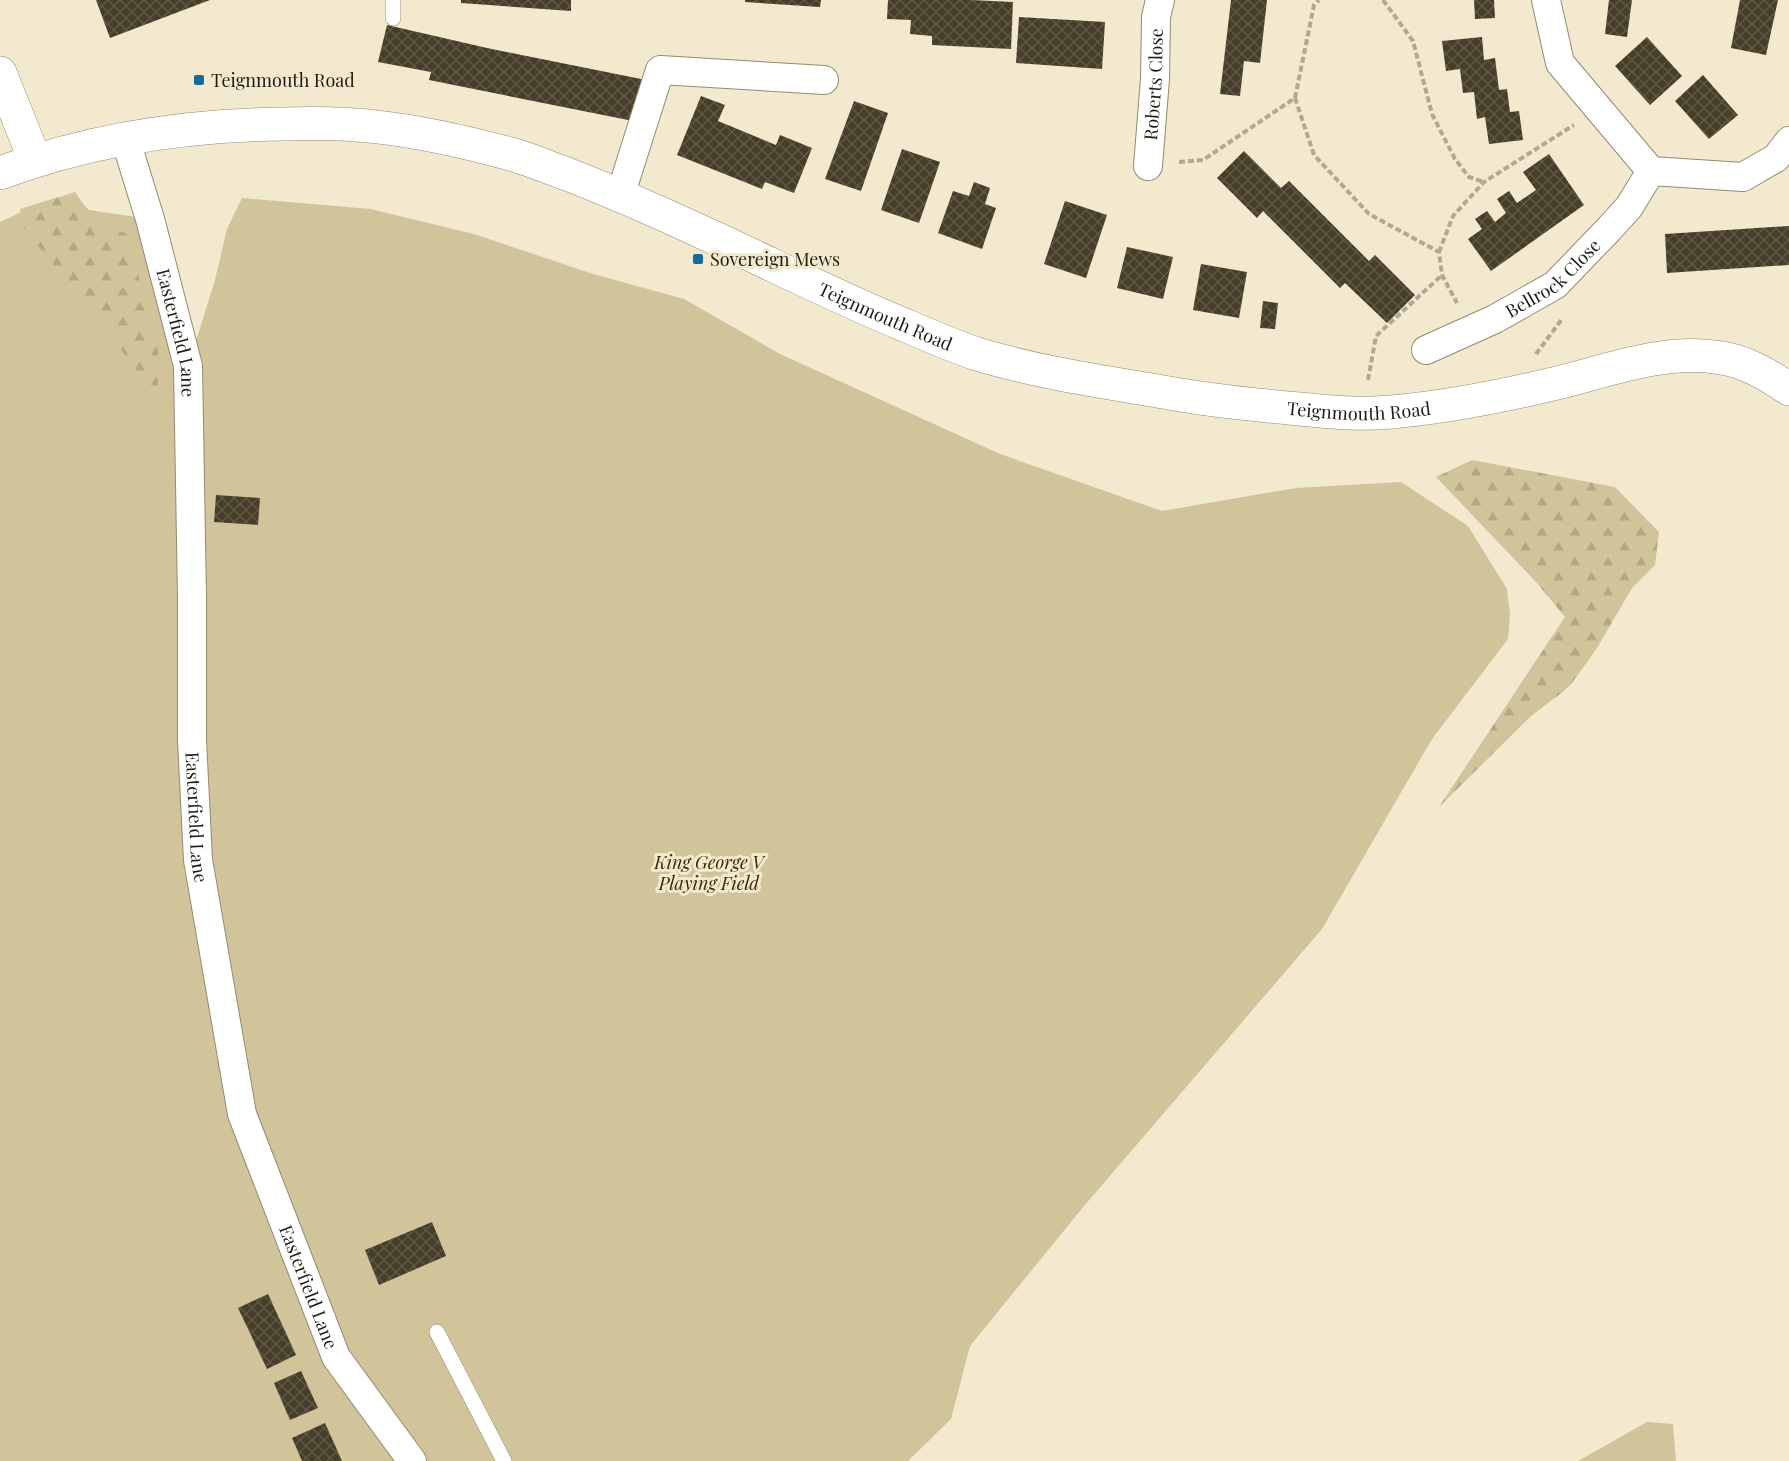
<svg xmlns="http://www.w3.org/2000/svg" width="1789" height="1461" font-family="'Playfair Display',serif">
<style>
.green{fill:#d1c39a}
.forest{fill:url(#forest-firs)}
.building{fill:url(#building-cross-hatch)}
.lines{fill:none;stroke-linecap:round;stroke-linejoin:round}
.lane-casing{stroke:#938a71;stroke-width:16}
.street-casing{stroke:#938a71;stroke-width:30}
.secondary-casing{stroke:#938a71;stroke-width:34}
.primary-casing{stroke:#938a71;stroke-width:34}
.path{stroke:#b0a993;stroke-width:4;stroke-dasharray:6 3;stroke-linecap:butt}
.lane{stroke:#fff;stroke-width:15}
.street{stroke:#fff;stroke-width:28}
.secondary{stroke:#fff;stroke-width:33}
.primary{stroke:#fff;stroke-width:33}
.poi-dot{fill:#176b9c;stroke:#f2e9ce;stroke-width:2}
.labels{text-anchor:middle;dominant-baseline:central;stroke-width:6;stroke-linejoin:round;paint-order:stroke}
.poi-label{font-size:18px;fill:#1e1b11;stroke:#f2e9ce;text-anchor:start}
.street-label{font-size:18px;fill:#1e1b11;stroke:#f2e9ce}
.park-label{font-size:18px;font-style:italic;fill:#372a01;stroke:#f2e9ce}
</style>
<defs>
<pattern id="forest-firs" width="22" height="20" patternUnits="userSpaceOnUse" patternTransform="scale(1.5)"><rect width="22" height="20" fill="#d1c39a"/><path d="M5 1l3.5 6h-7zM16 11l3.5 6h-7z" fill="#b3a784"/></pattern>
<pattern id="building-cross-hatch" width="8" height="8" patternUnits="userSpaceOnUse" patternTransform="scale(1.5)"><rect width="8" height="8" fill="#463e28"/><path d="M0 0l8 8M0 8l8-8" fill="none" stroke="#5e5745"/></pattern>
</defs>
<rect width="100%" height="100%" fill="#f2e9ce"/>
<path class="green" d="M242 198 370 209 474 234 590 273 684 299 780 354 1000 454 1162 511 1296 488 1401 482 1468 526 1507 589 1510 614 1508 639 1432 739 1322 929 1084 1206 970 1346 951 1419 908 1461H0V222L41 203 150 219 189 364 215 280 227 229Z
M1647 1422 1673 1424 1676 1461H1578Z"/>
<path class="forest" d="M75 192C88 212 103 227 126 233L158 344V397L24 228 20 209Z
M1472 460 1615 487 1659 532 1655 565 1632 588 1597 648 1572 683 1564 691 1531 716 1439 807 1565 617 1536 582 1436 477Z"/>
<path class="building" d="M96 0H210L110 38Z
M461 0H571V11L461 3Z
M745 0H821L820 7 745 2Z
M888 0H971L1013 2 1011 49 932 45V36L910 34 911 20 887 19Z
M1231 0H1267L1260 63 1244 61 1240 96 1220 94Z
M1474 0H1494L1495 18 1475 19Z
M1609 0H1632L1627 37 1605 34Z
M1740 0H1778L1766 55 1731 48Z
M1019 17 1105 22 1102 69 1016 63Z
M387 25 487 48 646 80 638 122 429 80 431 72 378 62Z
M1482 37 1484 60 1495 58 1499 90 1507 89 1510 112 1519 111 1523 140 1489 144 1485 117 1477 119 1474 92 1463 93 1460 69 1446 71 1442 41Z
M1647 37 1682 76 1650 105 1615 66Z
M1703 75 1738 115 1709 139 1675 101Z
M701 96 725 105 718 121 776 145 780 135 812 148 794 193 765 182 762 189 677 155Z
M854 101 888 113 861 191 825 179Z
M902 149 940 162 919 223 881 210Z
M1244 151 1281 188 1289 181 1369 261 1375 255 1415 295 1387 323 1345 283 1340 288 1263 211 1257 218 1217 178Z
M1549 154 1584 205 1491 271 1468 239 1482 229 1475 219 1487 211 1495 222 1506 213 1497 199 1509 191 1517 203 1536 190 1523 172Z
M974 182 990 188 985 204 996 208 982 249 938 233 953 191 969 196Z
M1065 201 1107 215 1086 278 1044 264Z
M1789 226V265L1667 273 1665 234Z
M1127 247 1173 257 1163 299 1117 288Z
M1201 264 1247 272 1239 318 1193 310Z
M1263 301 1278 303 1275 329 1260 328Z
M216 495 260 498 258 525 214 522Z
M432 1222 446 1256 379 1285 365 1250Z
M268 1294 296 1355 267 1369 238 1308Z
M301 1371 318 1408 290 1420 274 1383Z
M325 1423 342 1461H302L292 1438Z"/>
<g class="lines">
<defs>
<path id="lane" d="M393 18V0
M437 1332 504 1461"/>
<g id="street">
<path d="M1546 0 1560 63 1651 171 1743 177 1776 158 1789 141"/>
<path id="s1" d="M125 138 150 219 188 366 192 598V740L198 860 242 1114 336 1357 412 1461"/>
<path id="s2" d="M1148 166 1155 79 1156 17 1160 0"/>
<path d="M620 196 660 70 824 80"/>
<path id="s3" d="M1426 350 1495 319 1555 285 1610 228 1629 207 1651 171"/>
</g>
<path id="secondary" d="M0 73 35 160"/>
<g id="primary">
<path id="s4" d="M0 173C91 139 187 125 284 124 315 123 346 123 377 127 423 132 470 143 514 155 532 160 549 168 567 174 613 192 659 212 704 233 772 264 838 298 907 326 930 336 953 346 977 354 1039 373 1105 382 1169 393 1212 401 1255 405 1299 409 1329 412 1361 415 1392 412 1447 407 1503 396 1557 383 1610 370 1666 348 1722 358 1747 362 1768 375 1789 389"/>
</g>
</defs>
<use href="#lane" class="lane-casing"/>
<use href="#street" class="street-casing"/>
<use href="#secondary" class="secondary-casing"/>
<use href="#primary" class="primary-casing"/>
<path class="path" d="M1383 0 1413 41 1432 114 1455 159 1469 177 1484 182
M1295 98 1314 155 1369 214 1439 252 1442 275 1457 303
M1179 162 1203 160 1295 98 1314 5 1319 0
M1439 252 1453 216 1484 182 1574 125
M1536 354 1562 319
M1368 380 1376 336 1442 275"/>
<use href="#lane" class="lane"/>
<use href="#street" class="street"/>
<use href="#secondary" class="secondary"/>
<use href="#primary" class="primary"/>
</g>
<g class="poi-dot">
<rect x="193" y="74" width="12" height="12" rx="3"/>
<rect x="692" y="253" width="12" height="12" rx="3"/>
</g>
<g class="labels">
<g class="poi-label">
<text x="211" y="80">Teignmouth Road</text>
<text x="710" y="259">Sovereign Mews</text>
</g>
<g class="street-label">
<text stroke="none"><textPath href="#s2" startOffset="82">Roberts Close</textPath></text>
<text stroke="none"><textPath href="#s3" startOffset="147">Bellrock Close</textPath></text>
<text stroke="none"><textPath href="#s4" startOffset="928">Teignmouth Road</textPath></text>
<text stroke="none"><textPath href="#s1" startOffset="202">Easterfield Lane</textPath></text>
<text stroke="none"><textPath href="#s4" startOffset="1414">Teignmouth Road</textPath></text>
<text stroke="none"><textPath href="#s1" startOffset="688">Easterfield Lane</textPath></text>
<text stroke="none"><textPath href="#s1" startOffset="1174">Easterfield Lane</textPath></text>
</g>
<g class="park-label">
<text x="709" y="862">King George V<tspan x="709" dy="21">Playing Field</tspan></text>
</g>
</g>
</svg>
